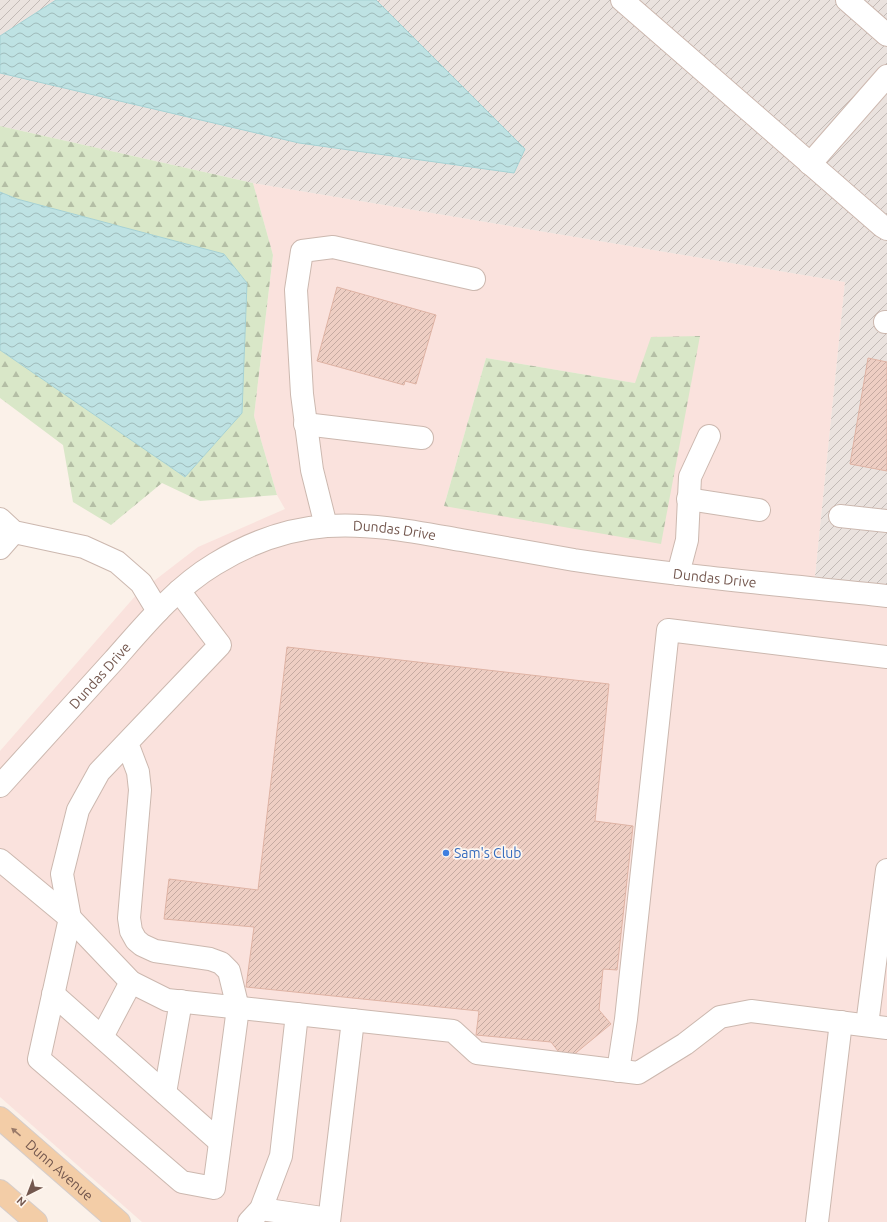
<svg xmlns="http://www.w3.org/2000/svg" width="887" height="1222" font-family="Ubuntu,sans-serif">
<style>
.commercial{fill:#fae2dd;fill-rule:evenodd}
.industrial{fill:url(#industrial-furrows)}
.forest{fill:url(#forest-firs)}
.water{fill:url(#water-waves);stroke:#a6d2d4}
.building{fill:url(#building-hatch);stroke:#dfb3a4}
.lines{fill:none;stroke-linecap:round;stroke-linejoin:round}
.minor-casing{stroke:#ccb8af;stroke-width:24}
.major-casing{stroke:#d5cdca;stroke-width:24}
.minor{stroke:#fff;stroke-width:22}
.major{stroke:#f3cda7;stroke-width:22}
.oneway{fill:#997a69}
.shop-dot{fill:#3f7fe0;stroke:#fef6ef;stroke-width:1.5}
.labels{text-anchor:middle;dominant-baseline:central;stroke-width:3.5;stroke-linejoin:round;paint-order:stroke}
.street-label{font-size:14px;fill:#73574e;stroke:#fef6ef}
.shop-label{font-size:14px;fill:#366cbe;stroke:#fef6ef;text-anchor:start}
</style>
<defs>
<pattern id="industrial-furrows" width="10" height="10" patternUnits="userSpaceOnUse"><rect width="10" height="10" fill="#eae2de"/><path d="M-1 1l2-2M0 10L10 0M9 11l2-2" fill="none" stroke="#c2bab6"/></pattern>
<pattern id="forest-firs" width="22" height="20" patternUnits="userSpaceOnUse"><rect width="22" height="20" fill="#d9e7c8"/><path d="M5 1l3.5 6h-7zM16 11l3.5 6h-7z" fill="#b4bea5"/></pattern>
<pattern id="water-waves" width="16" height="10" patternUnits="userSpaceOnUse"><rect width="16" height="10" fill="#bee2e3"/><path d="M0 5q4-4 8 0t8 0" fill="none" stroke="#9fbaba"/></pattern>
<pattern id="building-hatch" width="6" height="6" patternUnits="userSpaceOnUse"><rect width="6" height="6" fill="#eecec3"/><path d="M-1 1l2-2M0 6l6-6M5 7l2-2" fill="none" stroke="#c5aaa1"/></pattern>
</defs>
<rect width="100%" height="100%" fill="#fbf1e9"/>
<path class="commercial" d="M253 183 845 282 815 577 887 591V1222H142L0 1097V751L137 594 198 547 285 509 277 495 254 416 273 255ZM486 358 635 383 444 506Z"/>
<path class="industrial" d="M0 0H887V591L815 577 845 282 253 183 0 126Z"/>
<path class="forest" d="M0 126 253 183 273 255 254 416 277 495 200 501 162 483 111 525 73 502 63 445 0 398V350L185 477 242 413 247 283 224 254 17 199 0 192Z
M700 336 661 544 444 506 486 358 635 383 651 337Z"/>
<path class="water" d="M56 0H376L525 149 514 173 299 143 0 73V36Z
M0 192 17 199 224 254 247 283 242 413 185 477 0 350Z"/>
<path class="building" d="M337 287 436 315 416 384 405 381 404 385 317 361Z
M868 358 887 362V471L850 464Z
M287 647 609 684 595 821 633 826 617 970 603 969 599 1010 611 1024 566 1061 551 1042 476 1035 479 1011 246 987 254 927 164 919 169 879 258 890Z"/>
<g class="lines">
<defs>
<g id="minor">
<path d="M622 0 882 226 887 229"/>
<path d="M847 0 887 35"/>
<path d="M810 164 887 76"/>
<path d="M885 322H887"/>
<path d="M305 424 422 438"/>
<path d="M688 499 759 510"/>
<path d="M840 516 887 521"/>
<path d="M0 519 14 532 84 547 117 562 141 583 158 611"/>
<path d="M326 526 312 470 302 394 296 290 302 251 333 247 474 279"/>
<path d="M0 548 14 532"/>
<path d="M678 574 687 540 690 477 709 436"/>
<path d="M127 743 138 772 140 790 129 918 131 931 136 940 142 945 155 951 210 959 221 963 229 971 238 1008 214 1188 182 1182 39 1059 70 918 62 874 78 810 99 772 220 645 179 591"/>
<path id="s1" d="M0 786C38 744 76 702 114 660 144 626 175 588 215 564 249 543 287 529 327 526 373 523 416 532 461 540 499 547 536 553 574 560 678 576 783 585 887 596"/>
<path d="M0 860 70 918 131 982 167 1000 453 1031 477 1053 638 1073 685 1044 720 1017 751 1011 887 1028"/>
<path d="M53 994 220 1142"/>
<path d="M867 1025 887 870"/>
<path d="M102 1037 131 982"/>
<path d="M618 1071 626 1019 668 630 887 657"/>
<path d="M165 1093 181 1001"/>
<path d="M261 1209 329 1219"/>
<path d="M249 1222 261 1209 281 1156 297 1014"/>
<path d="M329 1222 353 1020"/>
<path d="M817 1222 841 1022"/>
</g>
<g id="major">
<path id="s2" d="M0 1118 119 1222"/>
<path d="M0 1191 36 1222"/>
</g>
</defs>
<use href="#minor" class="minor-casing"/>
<use href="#major" class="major-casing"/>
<use href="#minor" class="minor"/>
<use href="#major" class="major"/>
</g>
<defs><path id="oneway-solid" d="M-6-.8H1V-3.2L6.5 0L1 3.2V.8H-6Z"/></defs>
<use class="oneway" href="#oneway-solid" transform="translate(16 1132) rotate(-139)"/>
<circle class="shop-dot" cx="446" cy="853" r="4"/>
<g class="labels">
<g class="street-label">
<text stroke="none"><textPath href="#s1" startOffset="497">Dundas Drive</textPath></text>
<text stroke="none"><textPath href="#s1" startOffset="821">Dundas Drive</textPath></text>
<text stroke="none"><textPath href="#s1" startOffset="149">Dundas Drive</textPath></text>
<text stroke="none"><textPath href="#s2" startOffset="79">Dunn Avenue</textPath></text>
</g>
<g class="shop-label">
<text x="454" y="853">Sam's Club</text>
</g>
</g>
<g transform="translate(28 1194) rotate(222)" stroke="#fef6ef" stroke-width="3" paint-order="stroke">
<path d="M0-3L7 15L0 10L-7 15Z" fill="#73574e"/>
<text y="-6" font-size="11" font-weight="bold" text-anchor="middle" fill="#73574e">N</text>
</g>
</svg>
